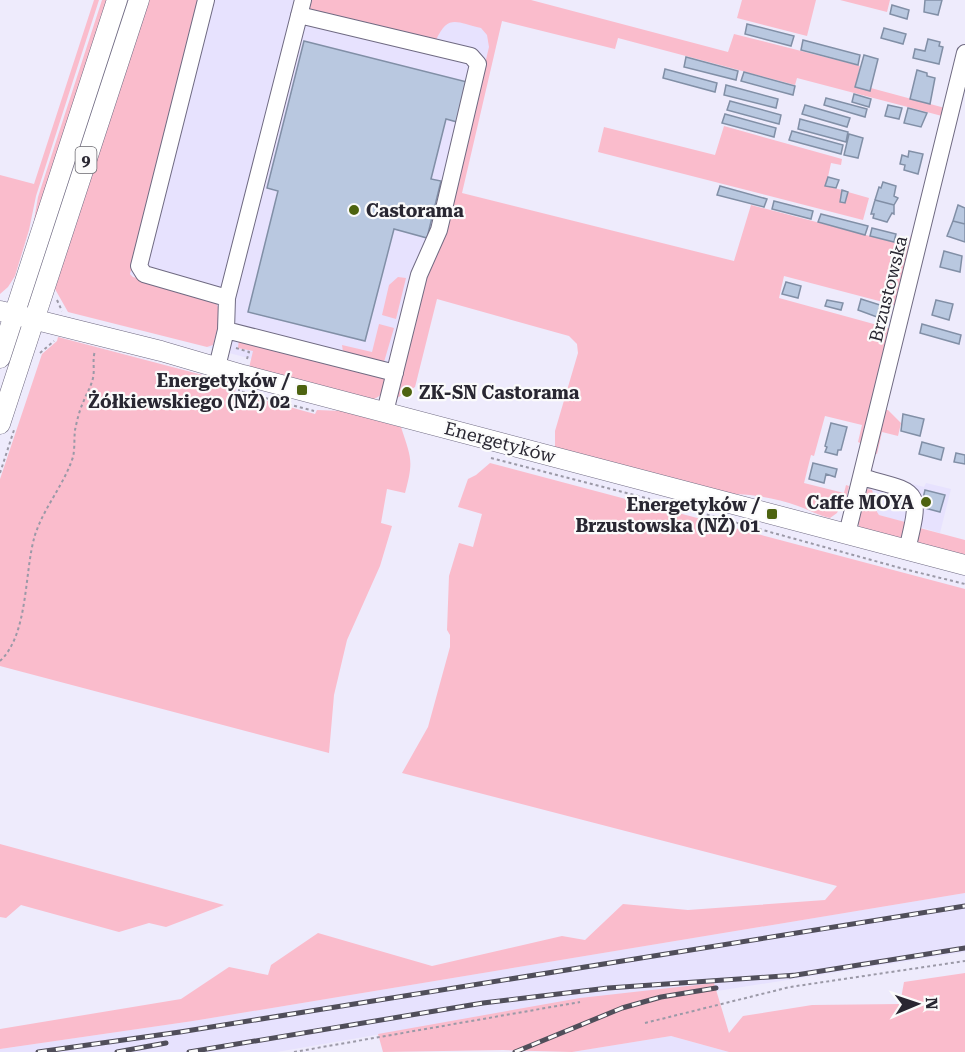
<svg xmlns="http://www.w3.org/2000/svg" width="965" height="1052" font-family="'Roboto Serif',serif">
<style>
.built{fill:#e7e2fe}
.green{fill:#fabccc}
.building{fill:#b9c8e0;stroke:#818fa6;stroke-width:1.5}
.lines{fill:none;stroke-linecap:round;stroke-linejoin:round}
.minor-casing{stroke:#6f6a82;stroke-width:18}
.major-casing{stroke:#6f6a82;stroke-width:21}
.path{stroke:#9b99a7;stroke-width:2;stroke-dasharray:3 3;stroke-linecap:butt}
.minor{stroke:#fff;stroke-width:16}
.major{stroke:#fff;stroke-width:20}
.rail-casing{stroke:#504e5a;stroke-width:5}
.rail{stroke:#fbfbfb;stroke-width:3;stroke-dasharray:9;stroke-linecap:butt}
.poi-dot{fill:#4d6310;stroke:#fbfbfb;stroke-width:2}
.labels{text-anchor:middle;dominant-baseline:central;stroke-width:4.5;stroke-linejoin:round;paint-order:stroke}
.shield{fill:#fbfbfb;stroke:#68676e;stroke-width:1.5}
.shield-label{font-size:16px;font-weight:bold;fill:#292732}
.poi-label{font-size:18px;font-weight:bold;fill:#292732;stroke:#fbfbfb;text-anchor:end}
.street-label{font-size:18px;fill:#292732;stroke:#fbfbfb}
</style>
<rect width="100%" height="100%" fill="#eeebfc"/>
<path class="built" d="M200 0H397L502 20 415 387 397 398 207 347 213 345 219 319 130 274Z
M872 473 924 487 926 483 951 489 940 533 879 515 873 506V493L869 489Z
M965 893V952L717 991 714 983 451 1022 277 1052H0V1049L193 1021Z
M671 1036 729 1052H572Z"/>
<path class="green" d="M94 0H99L36 196 29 230 15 276 8 287 0 294V175L34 184Z
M102 0H111L29 250 38 197Z
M145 0H200L130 274 133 277 218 299 217 306 219 307 218 326 213 345 207 347 68 312 55 289 50 288Z
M308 0H531L728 52 734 34 860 66 856 84 945 108 942 116 797 78 795 85 618 38 615 49 502 21 462 193 734 261 751 205 908 246 911 235 915 237 898 306 784 276 779 298 892 329 864 445 858 442 862 425 825 416 814 456 811 455 804 483 844 493 846 485 849 486 845 504H841L837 513 830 518C819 516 810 510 798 506 778 499 758 495 736 494L735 498 555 447V431L578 353 577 344 569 336 437 299 415 387 397 398 424 282 443 240 489 47 487 35 481 28C456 22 448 14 436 40L308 12Z
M742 0H816L807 36 737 18Z
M840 0H890L887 12Z
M724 126 842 159 841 165 831 163 826 186 842 190 840 202 845 203 848 192 869 198 863 220 598 152 604 127 715 155Z
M398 277 406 278 396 319 382 315 389 285Z
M379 324 394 328 384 362 343 352 342 345 372 352Z
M58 337 237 384 235 392 315 414 317 410 341 411 401 427C411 458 414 460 405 493L387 489 381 523 392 526 380 566 347 640 334 695 329 753 0 666V479L42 354 57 341Z
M239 339 384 378C387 389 381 398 371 400L249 368 253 351 238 348Z
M884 410H888L901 423 898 436 882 432 877 454 874 453Z
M490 463 965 589V893L193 1021 0 1049V1029L181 999 229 967 268 975 271 965 318 933 432 966 562 936 585 940 623 904 688 910 825 900 837 886 402 773 428 727 450 647V635L447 630 449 576 459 543 473 547 482 514 458 507 468 479 476 475Z
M867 489 872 490C876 501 871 503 879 515L905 522 907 525 902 537 898 539 860 530 857 519Z
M916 527 965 540V559L915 542Z
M0 844 224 905 166 927 149 923 119 932 21 905 6 918 0 917Z
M965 973V1052H729L671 1036 572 1052 503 1050 383 1052 378 1034 580 998 714 983 729 1033 743 1016 812 1005 900 1004 904 982Z"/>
<path class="building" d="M925 0H942L938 15 924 12Z
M892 5 909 10 907 19 890 14Z
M747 24 794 36 791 46 745 34Z
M884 28 906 34 903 44 881 38Z
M928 39 940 42 939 46 943 47 939 64 913 58 915 49 925 51Z
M803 40 860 55 858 65 801 50Z
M304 41 467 82 457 122 446 119 431 179 441 181 427 238 394 229 365 341 248 312 278 191 267 188Z
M864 55 878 59 870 91 855 87Z
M686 57 738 71 736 80 684 67Z
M665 69 717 83 715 92 663 78Z
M917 70 927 73V76L935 78 930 104 910 99Z
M744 72 795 86 793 95 741 81Z
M726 85 778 99 776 108 724 95Z
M854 94 871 99 869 107 852 102Z
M826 98 867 109 865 117 824 105Z
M730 101 781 115 779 124 727 110Z
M805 105 850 118 847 127 802 114Z
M888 105 902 108 899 119 885 116Z
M908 108 927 113 921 127 904 123Z
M725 114 776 128 774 137 722 123Z
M800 119 848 132 846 142 798 129Z
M792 131 843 145 841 154 789 140Z
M849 134 863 138 858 158 844 155Z
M909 151 923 154 918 174 904 170 905 165 900 164 902 155 908 157Z
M828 177 839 180 836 188 825 186Z
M883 182 896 186 894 196 898 198 894 205 875 200 879 187 881 188Z
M720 186 767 199 764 207 717 195Z
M842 190 848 192 845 203 840 202Z
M875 200 894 205V214L892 213 887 222 873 218 874 214H871Z
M774 201 813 211 811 219 772 209Z
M958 205 965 208V224L953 221Z
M821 214 868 226 865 235 818 222Z
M953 221 965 224V242L947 236Z
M872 228 896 234 894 242 870 236Z
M944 251 962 256 960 272 940 267Z
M786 282 801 286 798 298 782 294Z
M861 299 880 305 877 317 858 310Z
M827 300 843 303 841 310 825 306Z
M936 300 953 304 949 320 932 315Z
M922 324 961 335 959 344 920 333Z
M903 414 924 419 920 436 901 431Z
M831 423 847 427 841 450H838L837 455 825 452 827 447 825 446Z
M922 442 944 448 941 460 919 454Z
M956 453 965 455V464L954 462Z
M813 463 837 469 835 477 826 474 824 483 809 479Z
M894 483 908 487 902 510 888 506Z
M925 490 945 495 940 512 921 507Z"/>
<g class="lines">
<defs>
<path id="minor" d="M206 0 139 266 144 274 227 298
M299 15 471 56 478 64 439 230 419 275 385 412
M226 330 395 373
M217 367 226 330 227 298 303 0
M861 477C920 493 922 488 907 550
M847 534 965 53"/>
<path id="major" d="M0 311 161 351 243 375 965 565
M0 358 117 0
M0 424 139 0"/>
</defs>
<use href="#minor" class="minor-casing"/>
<use href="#major" class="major-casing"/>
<path class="path" d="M57 300 62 311
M236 348 249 352 247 359
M40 353 54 341
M239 388V391L314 411
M491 458 650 499
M0 473 14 430
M672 505 904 569 965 584
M0 661C29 634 24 571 35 535 44 507 64 485 73 457 75 448 74 438 75 430 77 421 79 411 83 403 86 394 91 387 93 378 95 369 92 360 95 351
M645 1023 790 987 965 961
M294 1052 580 1002"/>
<use href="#minor" class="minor"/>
<use href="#major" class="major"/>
<defs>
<path id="rail" d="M790 976 965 948
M38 1052 180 1032 965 906
M117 1052 166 1043
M189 1052 483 1003 608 988 797 975
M515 1052 622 1008 661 997 716 988"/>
</defs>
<use href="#rail" class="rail-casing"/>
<use href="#rail" class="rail"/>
</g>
<g class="poi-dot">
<circle cx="354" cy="210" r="6"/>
<rect x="296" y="384" width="12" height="12" rx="3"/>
<circle cx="407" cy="392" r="6"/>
<circle cx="926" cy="502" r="6"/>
<rect x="766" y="508" width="12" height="12" rx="3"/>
</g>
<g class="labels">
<rect class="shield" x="75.5" y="147" width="21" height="26" rx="4.5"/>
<g class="shield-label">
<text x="86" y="160">9</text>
</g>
<g class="poi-label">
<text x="366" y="210" text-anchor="start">Castorama</text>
<text x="290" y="380">Energetyków /<tspan x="290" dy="21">Żółkiewskiego (NŻ) 02</tspan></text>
<text x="419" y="392" text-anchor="start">ZK-SN Castorama</text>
<text x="914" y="502">Caffe MOYA</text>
<text x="760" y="504">Energetyków /<tspan x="760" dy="21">Brzustowska (NŻ) 01</tspan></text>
</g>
<g class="street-label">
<text transform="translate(888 289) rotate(-76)">Brzustowska</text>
<text transform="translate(500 442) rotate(15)">Energetyków</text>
</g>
</g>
<g transform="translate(917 1004) rotate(88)" stroke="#fbfbfb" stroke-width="4.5" paint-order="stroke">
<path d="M0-4.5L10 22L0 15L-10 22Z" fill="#292732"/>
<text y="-9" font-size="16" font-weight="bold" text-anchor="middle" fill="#292732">N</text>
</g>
</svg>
